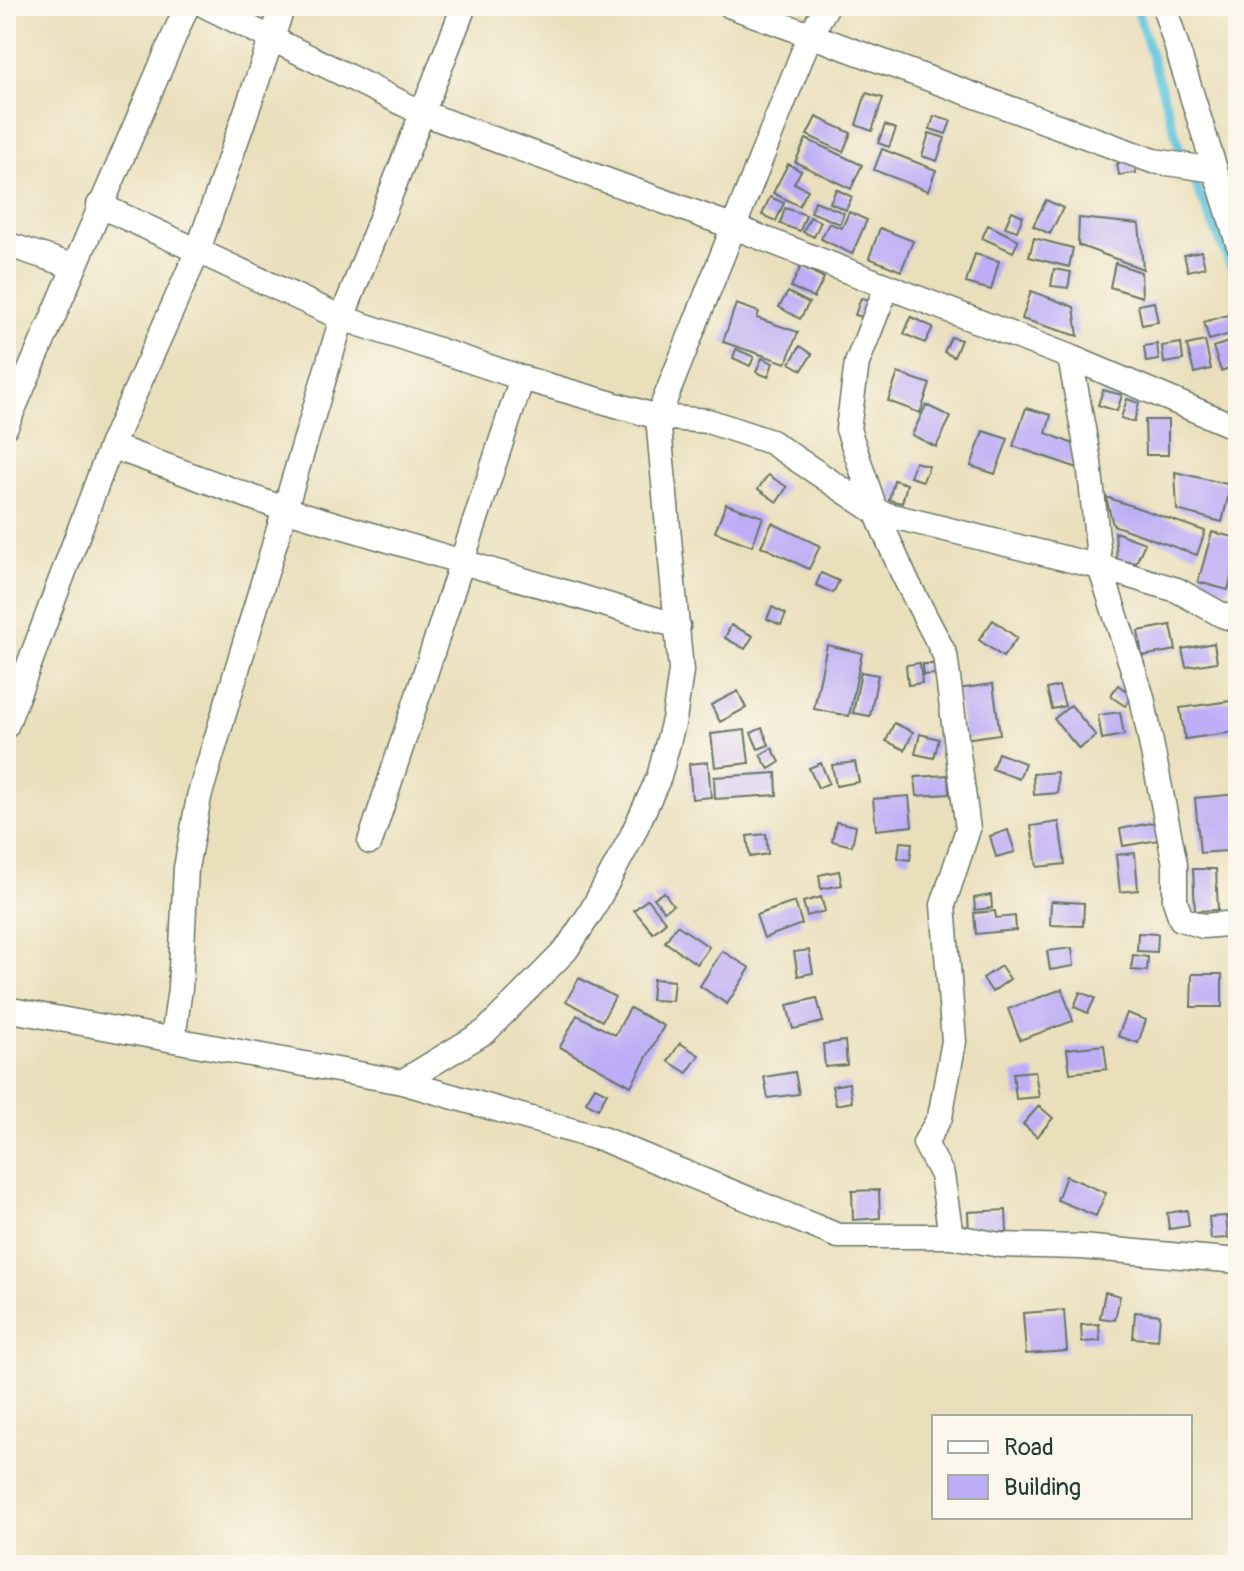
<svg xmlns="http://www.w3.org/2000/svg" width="1244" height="1571" font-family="Pangolin,sans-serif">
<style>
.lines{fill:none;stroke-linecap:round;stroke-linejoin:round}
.stream{stroke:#5fc5dd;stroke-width:9}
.building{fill:#bdadf6}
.street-casing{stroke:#667663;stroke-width:27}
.street{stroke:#fff;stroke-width:24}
</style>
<rect width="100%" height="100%" fill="#fbf7ec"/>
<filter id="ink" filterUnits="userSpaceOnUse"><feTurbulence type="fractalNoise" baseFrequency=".0125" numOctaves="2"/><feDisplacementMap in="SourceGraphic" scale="16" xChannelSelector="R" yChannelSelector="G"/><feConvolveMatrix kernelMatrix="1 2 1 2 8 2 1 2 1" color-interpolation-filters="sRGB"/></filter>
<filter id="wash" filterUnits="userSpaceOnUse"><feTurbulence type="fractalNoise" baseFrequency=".006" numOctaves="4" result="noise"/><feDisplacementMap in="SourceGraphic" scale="32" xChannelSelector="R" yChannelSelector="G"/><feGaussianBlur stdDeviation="1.8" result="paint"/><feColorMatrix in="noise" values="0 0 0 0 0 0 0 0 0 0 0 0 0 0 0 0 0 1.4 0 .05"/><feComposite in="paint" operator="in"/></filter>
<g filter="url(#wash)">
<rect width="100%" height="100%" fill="#eadfbb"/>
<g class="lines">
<path class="stream" d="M1136 6 1179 146 1238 283"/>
</g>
<g id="blocks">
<path class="building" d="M866 93 883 98 872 131 856 125Z
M934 116 951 121 946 134 930 129Z
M816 117 851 133 843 152 807 135Z
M885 125 896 129 889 147 878 143Z
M929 133 945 138 937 161 922 156Z
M806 139 862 165 851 189 795 162Z
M882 149 936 170 928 191 874 170Z
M1134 161 1136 173 1119 175 1117 164Z
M788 164 801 171 794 183 808 190 799 206 773 193Z
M836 189 852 197 846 210 830 203Z
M770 197 784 203 776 221 762 215Z
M1046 200 1063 208 1050 234 1033 226Z
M815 201 844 213 840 224 811 212Z
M785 208 806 215 800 231 780 224Z
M1012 211 1023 216 1017 231 1005 227Z
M849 212 867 220 852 254 821 239 829 223 842 228Z
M810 217 821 222 814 237 803 232Z
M1079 218 1139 224 1143 269 1078 245Z
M988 225 1019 240 1013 252 982 238Z
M880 228 913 241 901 271 869 258Z
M1034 238 1073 248 1069 267 1029 257Z
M1201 251 1205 267 1188 271 1184 255Z
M975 254 999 261 991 290 966 283Z
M1115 263 1141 272 1142 297 1110 287Z
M801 266 824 278 814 298 791 287Z
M1054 269 1071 272 1068 288 1051 286Z
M1031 291 1074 307 1078 336 1022 319Z
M788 292 809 303 800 319 779 307Z
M861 298 871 300 866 318 855 315Z
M1154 302 1158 322 1142 325 1138 305Z
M736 304 759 312 757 318 798 332 786 363 723 342Z
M1238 312V332L1209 340 1204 322Z
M911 317 933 327 925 343 904 334Z
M951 337 961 340 954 357 944 352Z
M1238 339V365L1221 371 1213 347Z
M1205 341 1211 369 1194 373 1187 345Z
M1181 343 1183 360 1164 363 1162 346Z
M1157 344 1159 360 1146 362 1144 346Z
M800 346 812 354 802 370 790 363Z
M736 349 754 357 750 366 733 358Z
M762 358 773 363 768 377 756 372Z
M898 373 930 384 920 413 888 401Z
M1103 390 1122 395 1117 411 1098 405Z
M1127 399 1139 403 1134 422 1121 418Z
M926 405 951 417 936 447 912 435Z
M1026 408 1051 415 1046 433 1076 445 1078 468 1013 446Z
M1145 420H1168V455H1146Z
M983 431 1008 439 995 474 971 466Z
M915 462 929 466 923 481 910 477Z
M1175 472 1231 485 1222 522 1177 510Z
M768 475 787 487 777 502 758 489Z
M894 480 907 484 902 503 889 500Z
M1106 497 1205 531 1197 555 1113 525Z
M726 504 763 517 752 546 715 532Z
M772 523 820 546 809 569 761 546Z
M1115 532 1145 543 1136 563 1117 560Z
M1212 532 1238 538V549L1228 590 1198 582Z
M821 573 839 581 833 593 816 585Z
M772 607 786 614 781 625 767 619Z
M993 620 1017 638 1003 657 979 640Z
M731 625 753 636 745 649 725 638Z
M1171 625 1176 650 1142 656 1138 631Z
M1214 643 1217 662 1186 667 1182 649Z
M827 645 862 653 849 716 814 709Z
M920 663 922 683 908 685 906 665Z
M923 664H935L936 674 923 675Z
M861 672 878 675 870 716 853 713Z
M993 684 1000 734 964 739 957 689Z
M1118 685 1133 696 1125 706 1110 696Z
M1059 686 1065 706 1052 709 1047 689Z
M738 691 746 708 720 722 711 705Z
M1231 701 1235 732 1185 739 1180 708Z
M1071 705 1096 736 1079 749 1054 719Z
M1120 712 1124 735 1102 739 1098 715Z
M894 723 913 732 905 750 886 741Z
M762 728 769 745 758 749 751 733Z
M745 730 749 763 715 767 711 734Z
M920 734 939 739 934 758 915 754Z
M772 748 780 762 769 769 760 755Z
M998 753 1025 763 1019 779 992 769Z
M708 762 711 797 692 799 689 764Z
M855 762 859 782 836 786 832 765Z
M821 763 829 783 818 788 809 768Z
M1057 772 1058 793 1034 795 1033 774Z
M776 773 777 795 715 799 714 777Z
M948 775 949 794 917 796 915 777Z
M1238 794V850L1200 853 1195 798Z
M909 796 912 826 876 830 873 799Z
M836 822 856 826 852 846 832 841Z
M1059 822 1065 864 1037 867 1031 826Z
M1156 822 1159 840 1123 846 1120 829Z
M1008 830 1015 852 996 857 990 836Z
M766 834 768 854 750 857 747 836Z
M900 842 912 843 910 860 898 858Z
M1135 853 1138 890 1120 892 1116 855Z
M1193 869H1216L1218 910 1195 911Z
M839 871 842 885 821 889 819 875Z
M664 892 673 905 664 911 654 898Z
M991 895 992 908 975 910 974 898Z
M821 897 825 911 807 916 803 902Z
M648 899 666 922 653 933 634 910Z
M1051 901 1084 903 1083 926 1050 925Z
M795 902 802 924 764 938 756 915Z
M995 911 996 918 1015 916 1016 930 976 934 974 913Z
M677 925 709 947 697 964 665 942Z
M1138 933 1158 934 1157 952 1137 951Z
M1072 948 1074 966 1050 970 1047 951Z
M809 950 813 973 798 976 794 952Z
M722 951 750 968 727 1004 700 986Z
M1133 955 1148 957 1147 971 1131 970Z
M1001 966 1010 979 992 992 983 978Z
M1192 974H1222V1007H1191Z
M579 978 615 997 602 1021 566 1001Z
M653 979 674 981 672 1001 651 1000Z
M1062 989 1073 1021 1020 1040 1008 1009Z
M1080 992 1095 998 1088 1013 1074 1007Z
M817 998 823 1022 793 1029 787 1005Z
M630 1008 664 1026 631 1086 560 1047 577 1015 615 1035Z
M1127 1013 1146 1020 1138 1043 1118 1036Z
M845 1041 847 1065 825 1067 823 1044Z
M680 1043 699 1055 687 1073 668 1061Z
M1104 1045 1107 1069 1070 1073 1067 1049Z
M1035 1071 1039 1097 1016 1099 1013 1073Z
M795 1072 799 1094 768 1098 764 1077Z
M849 1083 852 1102 836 1105 832 1086Z
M595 1087 607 1093 598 1109 586 1102Z
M1039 1106 1053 1118 1037 1137 1023 1124Z
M1066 1176 1106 1193 1096 1216 1057 1200Z
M879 1190 880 1218 853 1220 852 1191Z
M1006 1210 1007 1232 969 1234 968 1212Z
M1187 1210 1189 1226 1169 1229 1167 1213Z
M1238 1215V1239H1235L1233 1216Z
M1226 1216 1228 1238 1211 1239 1209 1217Z
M1105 1292 1120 1296 1115 1320 1100 1318Z
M1064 1310 1067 1351 1026 1354 1023 1313Z
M1135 1312 1160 1315 1158 1340 1133 1338Z
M1099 1324 1100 1341 1082 1342 1081 1325Z"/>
</g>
</g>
<g filter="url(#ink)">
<use href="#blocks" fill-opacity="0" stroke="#667663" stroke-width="2"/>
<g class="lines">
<defs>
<path id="street" d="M206 6 420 112 734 227 1070 357 1238 428
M731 6 1153 161 1215 170
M1164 6 1238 243
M99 205 342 318 522 378 658 417 708 421 771 442 876 512 1100 567 1177 590 1222 615 1238 620
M6 244 73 266
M887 286 857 363 848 429 876 512 904 576 945 655 968 829 943 905 954 1041 940 1117 925 1143 942 1175 951 1236
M1070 357 1089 462 1100 567 1142 697 1175 864V901L1181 919 1203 926 1238 923
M6 426 187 6
M111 446 284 509 678 626
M6 726 111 446 197 253 283 6
M370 842 522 378
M6 1009 402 1082 605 1140 838 1236H951L1000 1245 1081 1247 1238 1261
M173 1039 180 988 186 868 199 797 342 318 464 6
M402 1082 486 1031 566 950 591 912 631 838 659 777 674 720 681 671 658 417 810 35 827 6"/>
</defs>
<use href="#street" class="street-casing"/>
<use href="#street" class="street"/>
</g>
</g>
<rect width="1244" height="1571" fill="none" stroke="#fbf7ec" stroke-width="32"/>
<rect x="932" y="1415" width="260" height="104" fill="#fbf7ec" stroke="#a3ada2" stroke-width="2"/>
<rect x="948" y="1441" width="40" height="12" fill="#ffffff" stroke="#a3ada2" stroke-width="2"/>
<text x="1004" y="1455" font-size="24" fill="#1f3d34">Road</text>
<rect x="948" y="1475" width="40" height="24" fill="#bdadf6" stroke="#a3ada2" stroke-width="2"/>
<text x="1004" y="1495" font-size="24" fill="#1f3d34">Building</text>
</svg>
